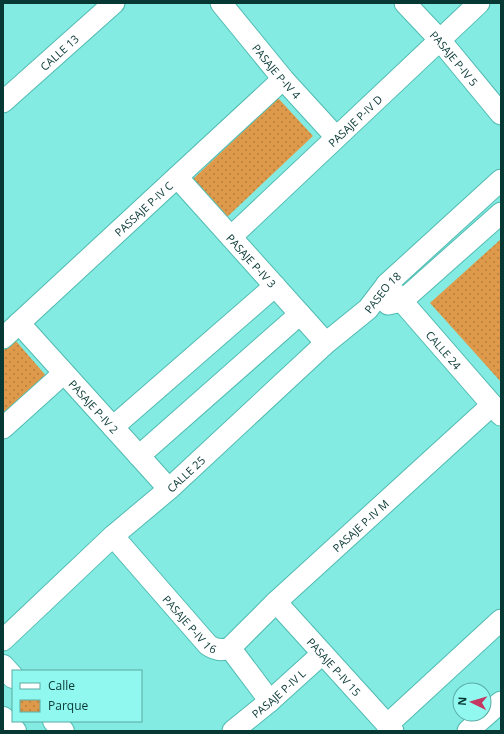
<svg xmlns="http://www.w3.org/2000/svg" width="504" height="734" font-family="'Open Sans',sans-serif">
<style>
.park{fill:url(#park-dots)}
.lines{fill:none;stroke-linecap:round;stroke-linejoin:round}
.street-casing{stroke:#51bbb2;stroke-width:23}
.primary-casing{stroke:#51bbb2;stroke-width:24}
.street{stroke:#fff;stroke-width:21}
.primary{stroke:#fff;stroke-width:22}
.labels{text-anchor:middle;dominant-baseline:central;stroke-width:3.5;stroke-linejoin:round;paint-order:stroke}
.street-label{font-size:11px;fill:#083834;stroke:#91f8ef}
</style>
<defs>
<pattern id="park-dots" width="8" height="8" patternUnits="userSpaceOnUse"><rect width="8" height="8" fill="#de9a4a"/><path d="M2 2h.1M6 6h.1" fill="none" stroke="#b27f3e" stroke-width="1.8" stroke-linecap="round"/></pattern>
</defs>
<rect width="100%" height="100%" fill="#83ebe1"/>
<path class="park" d="M278 98 313 136 226 218 191 181Z
M501 239V382L430 303Z
M15 340 48 378 8 416 3 410V351Z"/>
<g class="lines">
<defs>
<g id="street">
<path id="s1" d="M221 3 283 79 336 137"/>
<path id="s2" d="M405 3 439 39 501 114"/>
<path id="s3" d="M3 102 114 3"/>
<path id="s4" d="M177 177 326 343"/>
<path id="s5" d="M231 237 479 3"/>
<path id="s6" d="M387 284 501 415"/>
<path d="M388 304 402 301 501 213"/>
<path id="s7" d="M19 323 169 489"/>
<path id="s8" d="M3 338 283 79"/>
<path d="M113 427 275 286"/>
<path d="M3 428 64 373"/>
<path d="M139 456 300 314"/>
<path id="s9" d="M113 536 208 645C215 650 222 651 230 648L270 701"/>
<path id="s10" d="M276 602 393 731"/>
<path id="s11" d="M3 640 113 536 169 489 326 343 368 309 387 284 501 180"/>
<path id="s12" d="M230 648 276 602 492 405"/>
<path d="M387 725 501 620"/>
<path id="s13" d="M233 731 270 701 322 654"/>
<path d="M468 731 501 702"/>
</g>
<path id="primary" d="M3 666 13 677
M3 718 15 731
M54 721 63 731"/>
</defs>
<use href="#street" class="street-casing"/>
<use href="#primary" class="primary-casing"/>
<use href="#street" class="street"/>
<use href="#primary" class="primary"/>
</g>
<g class="labels">
<g class="street-label">
<text stroke="none"><textPath href="#s3" startOffset="75">CALLE 13</textPath></text>
<text stroke="none"><textPath href="#s2" startOffset="74">PASAJE P-IV 5</textPath></text>
<text stroke="none"><textPath href="#s1" startOffset="88">PASAJE P-IV 4</textPath></text>
<text stroke="none"><textPath href="#s5" startOffset="170">PASAJE P-IV D</textPath></text>
<text stroke="none"><textPath href="#s8" startOffset="191">PASSAJE P-IV C</textPath></text>
<text stroke="none"><textPath href="#s4" startOffset="112">PASAJE P-IV 3</textPath></text>
<text stroke="none"><textPath href="#s11" startOffset="515">PASEO 18</textPath></text>
<text stroke="none"><textPath href="#s6" startOffset="87">CALLE 24</textPath></text>
<text stroke="none"><textPath href="#s7" startOffset="112">PASAJE P-IV 2</textPath></text>
<text stroke="none"><textPath href="#s11" startOffset="247">CALLE 25</textPath></text>
<text stroke="none"><textPath href="#s12" startOffset="179">PASAJE P-IV M</textPath></text>
<text stroke="none"><textPath href="#s9" startOffset="117">PASAJE P-IV 16</textPath></text>
<text stroke="none"><textPath href="#s10" startOffset="87">PASAJE P-IV 15</textPath></text>
<text stroke="none"><textPath href="#s13" startOffset="59">PASAJE P-IV L</textPath></text>
</g>
</g>
<rect width="504" height="734" fill="none" stroke="#083834" stroke-width="8"/>
<rect x="12" y="670" width="130" height="52" fill="#91f8ef" stroke="#5aaba4"/>
<rect x="20" y="683" width="20" height="6" fill="#ffffff" stroke="#5aaba4"/>
<text x="48" y="690" font-size="12" fill="#083834">Calle</text>
<rect x="20" y="700" width="20" height="12" fill="url(#park-dots)" stroke="#5aaba4"/>
<text x="48" y="710" font-size="12" fill="#083834">Parque</text>
<g transform="translate(472 702) rotate(275)"><circle r="19" fill="#91f8ef" stroke="#5aaba4"/>
<path d="M0-3L7 15L0 10L-7 15Z" fill="#c53660"/>
<text y="-6" font-size="11" font-weight="bold" text-anchor="middle" fill="#083834">N</text>
</g>
</svg>
